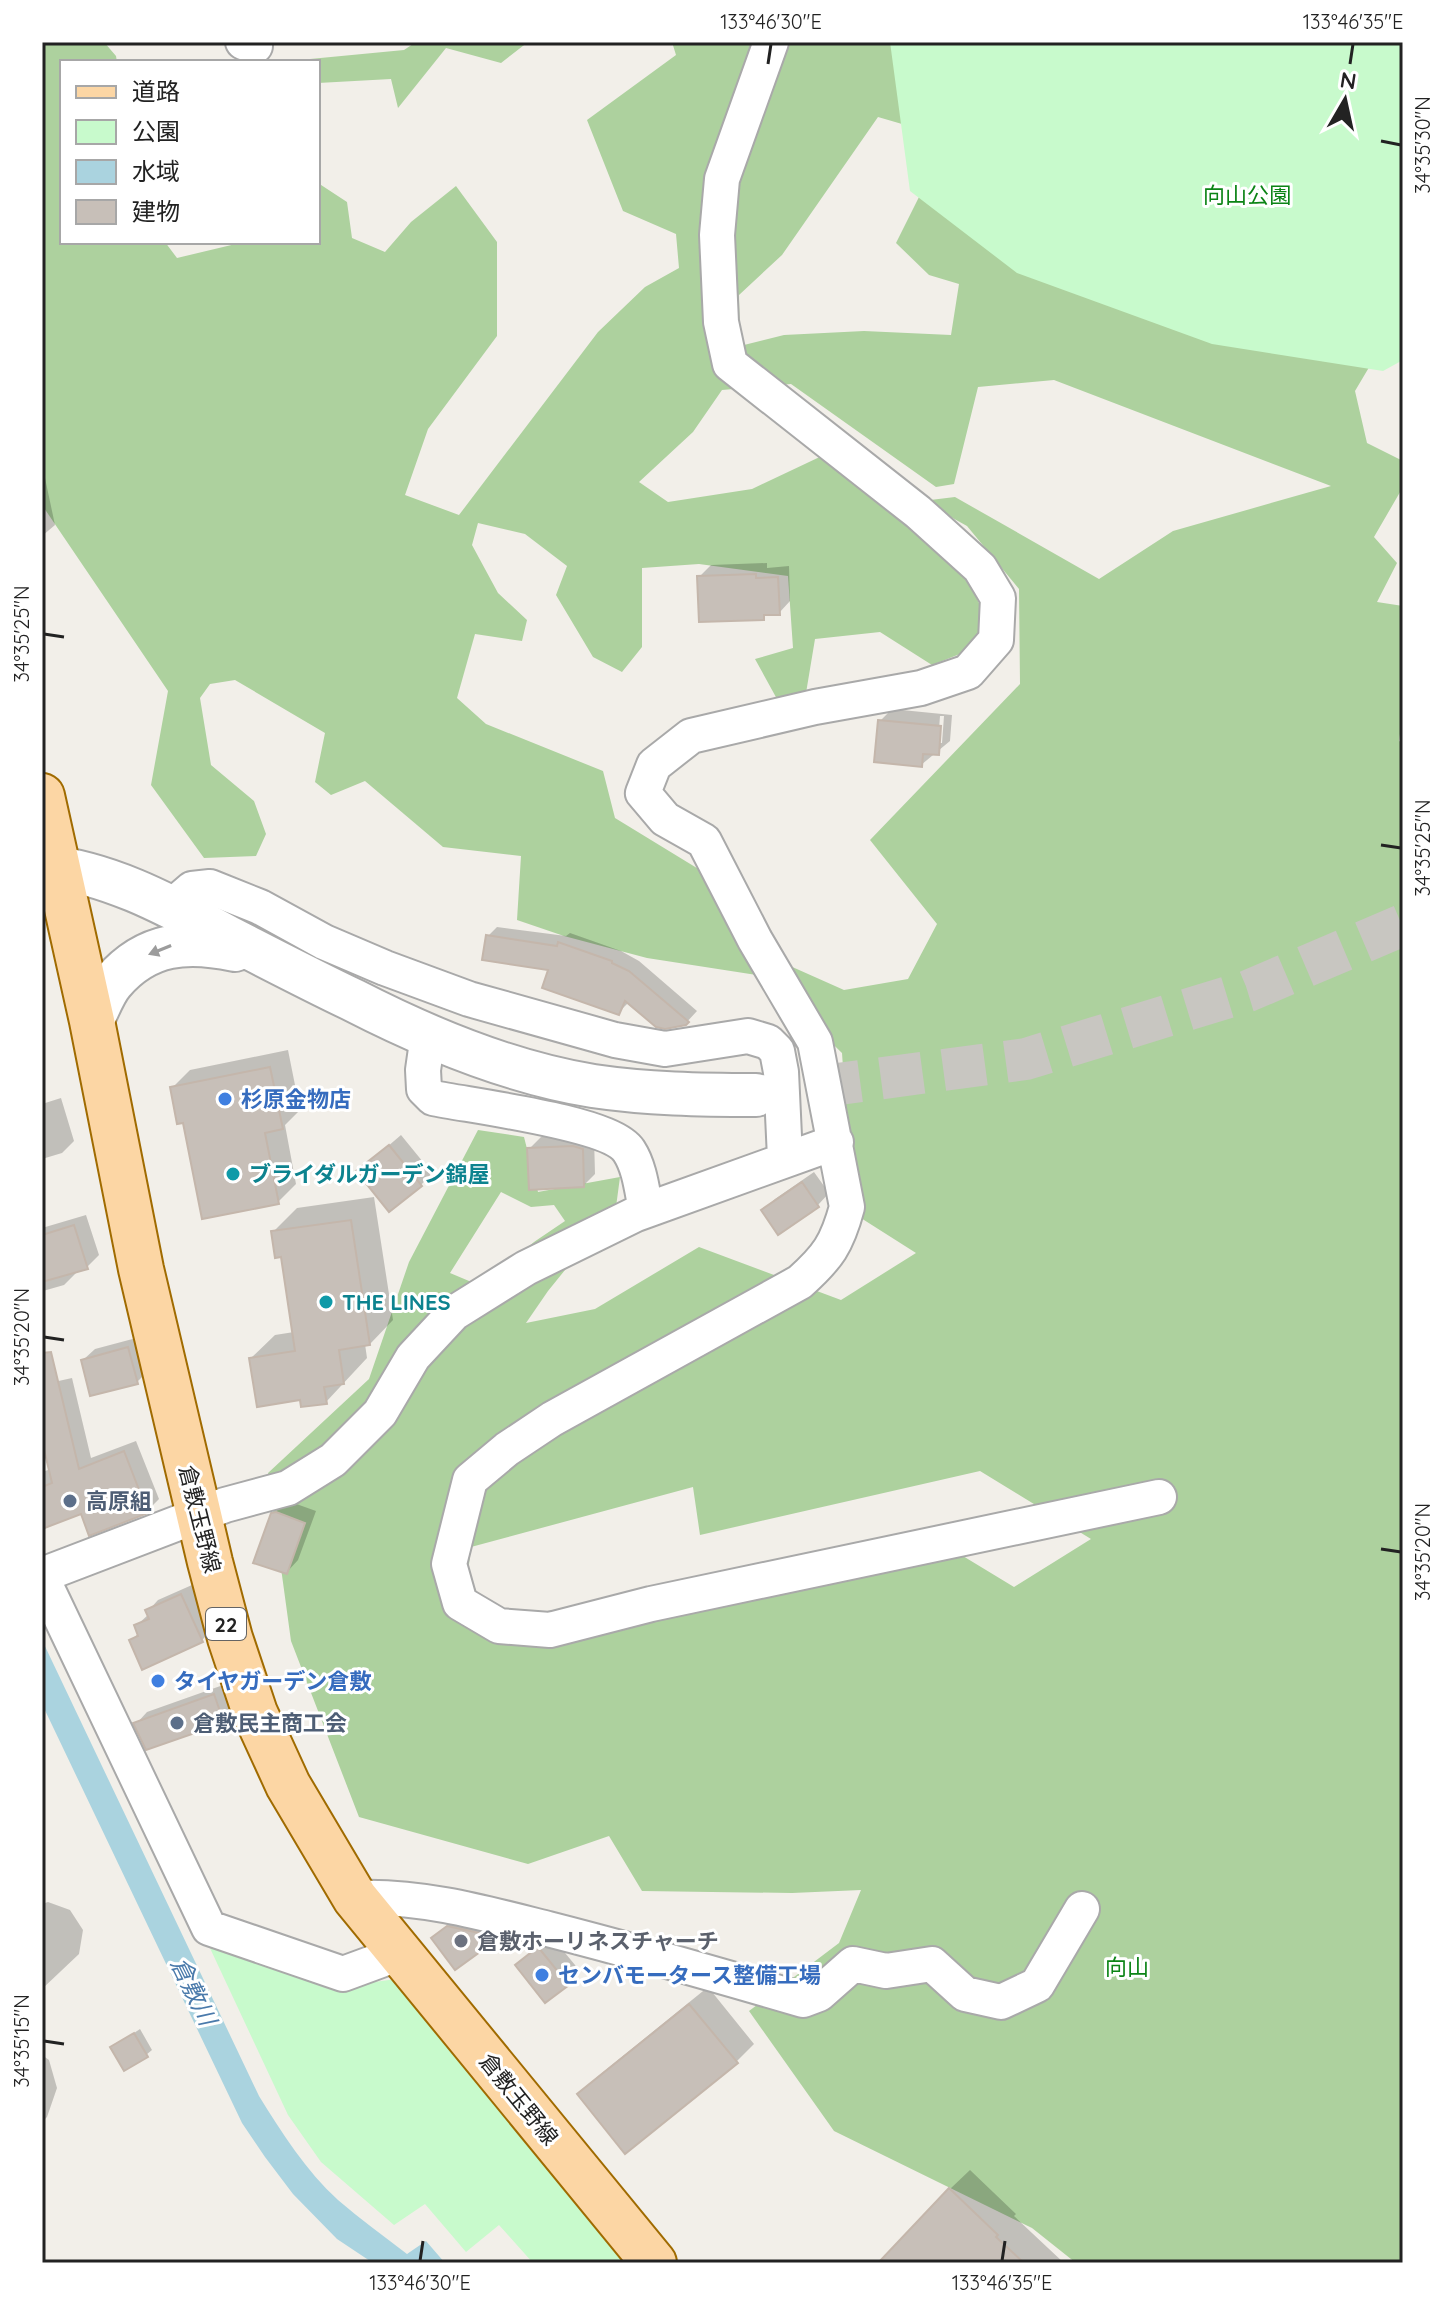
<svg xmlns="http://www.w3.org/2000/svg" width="1445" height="2305" font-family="Quicksand,'Noto Sans JP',sans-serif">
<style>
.forest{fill:#add19e;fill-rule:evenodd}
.park{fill:#c8facc}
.water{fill:#aad3df}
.shadow{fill:#0003;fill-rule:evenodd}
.building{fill:#c7bfb8;stroke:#c4b6ab;stroke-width:2}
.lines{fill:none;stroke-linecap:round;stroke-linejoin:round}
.tertiary-tunnel{stroke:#c8c6c1;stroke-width:42;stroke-dasharray:42 21;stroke-linecap:butt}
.minor-casing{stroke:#a9a9a9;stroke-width:38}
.tertiary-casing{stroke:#a9a9a9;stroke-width:46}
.primary-casing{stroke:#a06b00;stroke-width:48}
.minor{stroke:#fff;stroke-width:34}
.tertiary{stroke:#fff;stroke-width:42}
.primary{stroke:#fcd6a4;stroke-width:44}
.oneway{fill:#9c9c9c}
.ticks{fill:none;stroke:#222;stroke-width:3}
.shop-dot{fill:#3f7fe0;stroke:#fff;stroke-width:3}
.culture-dot{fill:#0f9aa8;stroke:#fff;stroke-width:3}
.service-dot{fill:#5c6f8a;stroke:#fff;stroke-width:3}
.worship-dot{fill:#6b7280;stroke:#fff;stroke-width:3}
.labels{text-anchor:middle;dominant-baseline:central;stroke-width:6;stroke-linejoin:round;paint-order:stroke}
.shield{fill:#fff;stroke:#646464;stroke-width:2}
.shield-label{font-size:20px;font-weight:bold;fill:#222}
.park-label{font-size:22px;fill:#0c8416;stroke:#fff}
.shop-label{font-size:22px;font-weight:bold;fill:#366cbe;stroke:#fff;text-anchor:start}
.culture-label{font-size:22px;font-weight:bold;fill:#0d838f;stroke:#fff;text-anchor:start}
.service-label{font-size:22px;font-weight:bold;fill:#4e5e75;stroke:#fff;text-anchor:start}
.street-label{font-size:22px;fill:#222;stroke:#fff}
.worship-label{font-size:22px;font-weight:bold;fill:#5b616d;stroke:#fff;text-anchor:start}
.water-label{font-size:24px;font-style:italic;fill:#4a7aab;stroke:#fff}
.neatline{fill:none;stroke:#222;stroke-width:3}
.ticks-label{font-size:20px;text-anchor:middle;fill:#222}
</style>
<rect width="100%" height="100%" fill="#f2efe9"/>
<path class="forest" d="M42 42H104L116 56 117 62H62V242H165L177 258 244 242H318V183L347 202 352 238 385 252 411 222 456 186 497 242V336L428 429 405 495 459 515 598 332 645 287 679 268 676 234 623 211 587 120 676 55 672 42H1403V310L1355 391 1367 443 1403 461V487L1374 537 1397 563 1377 602 1403 606V712L1399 741 1403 743V2263H1076L1032 2228 834 2131 749 2011 839 1943 861 1890 792 1893 642 1891 609 1836 528 1864 359 1817 291 1641 268 1473 369 1379 409 1262 478 1130 524 1137 538 1192 620 1177 616 1207 548 1291 526 1323 595 1309 699 1247 841 1300 916 1253 853 1213 842 1053 763 976 647 958 564 936 517 920 521 856 443 847 365 781 331 795 315 782 325 733 235 680 210 684 200 698 211 765 254 801 266 834 256 856 204 858 151 785 168 691 42 505ZM878 117 926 131 927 181 896 243 929 275 959 284 951 335 864 331 784 335 740 346 739 295 782 255ZM1054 380 1331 486 1173 531 1099 579 955 497 922 501 967 526 1019 589 1020 684 870 840 937 924 908 979 844 990 743 945 705 873 615 818 603 771 486 724 457 698 475 634 522 641 527 620 498 593 472 545 478 523 525 534 567 566 556 595 593 657 622 672 642 647V568L699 564 788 576 793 648 755 659 777 699 806 693 815 639 880 632 932 665 965 652 987 619 961 567 826 454 752 489 668 502 639 482 693 432 722 390 791 384 936 487 954 484 978 387ZM501 1192 531 1207 554 1205 565 1221 534 1242 481 1286 450 1273ZM980 1471 1091 1539 1014 1587 953 1550 569 1638 481 1601 468 1573 471 1547 693 1487 700 1535Z
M416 42H528L501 63 446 48 398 108 391 79 318 83V62H309L310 59 404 50Z"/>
<path class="park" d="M890 42H1403V360L1383 371 1212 344 1017 273 910 191Z
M202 1931 353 1985 396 1979 625 2263H533L499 2225 466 2252 425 2204 394 2225 321 2162 288 2115Z"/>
<path class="water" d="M42 1640 259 2096C282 2133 306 2171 338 2200 360 2219 384 2236 407 2254L426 2241 445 2263H373L337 2239 293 2194 265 2157 242 2123 42 1704Z"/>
<path class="shadow" d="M45 478 55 525 42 536V479Z
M767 563V568L789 566 790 601 779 613H768L763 618 699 577 711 565Z
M892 709 952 715 950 741 921 765 880 721ZM940 716H944L942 743H938Z
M497 927 566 936 570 933 621 951 639 961 697 1011 685 1024 629 1002 618 1013 551 968 488 936Z
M288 1050 300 1110 285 1125 296 1184 278 1202 185 1121 172 1088 190 1070Z
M61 1098 74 1141 62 1153 42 1159V1104Z
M401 1135 432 1173 421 1185 359 1171Z
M586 1135 594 1137 595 1174 584 1185 529 1149 541 1137Z
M814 1172 829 1193 818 1205 779 1232 764 1210 775 1199Z
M374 1197 393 1320 370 1344H365L367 1358 326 1402 302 1398 251 1358 275 1335 294 1332 283 1255 273 1232 297 1208Z
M86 1215 99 1255 87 1267 75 1270 76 1273 64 1285 43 1291 42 1228Z
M140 1337 149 1370 137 1382 83 1360 95 1349Z
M72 1378 91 1458 136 1441 159 1499 147 1511 90 1533 82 1512 42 1518V1472L51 1469 42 1432V1388L45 1384Z
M288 1501 316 1511 298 1560 287 1572 273 1514Z
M192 1585 212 1630 202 1640H131L139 1633 136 1626 149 1614 148 1611 158 1600Z
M226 1684 235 1709 223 1721 136 1724 147 1712Z
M48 1902 70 1910 83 1930 79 1954 42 1989V1904Z
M461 1915 502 1931 455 1968 433 1938Z
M551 1936 580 1971 545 2000 518 1965Z
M708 1987 754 2044 737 2061 579 2094 597 2077Z
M140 2029 152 2050 146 2055 113 2047Z
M42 2055 49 2060 57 2088 47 2117 42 2122Z
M970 2170 1016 2214 1014 2216 1064 2263H893L950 2189Z"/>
<path class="building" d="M756 574V578L778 577 780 615H764V620L699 622 697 576Z
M878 720 941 726 939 755 923 754 922 767 874 762Z
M486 935 557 946 558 942 612 961V963L629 971 689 1022 686 1025 665 1029 656 1027 625 1001 619 1015 542 988 548 970 482 960Z
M270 1067 283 1129 265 1133 279 1204 202 1219 183 1123 177 1124 170 1087Z
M389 1145 422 1186 389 1212 356 1171Z
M573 1146 583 1149 584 1187 529 1190 527 1148Z
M802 1182 819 1207 778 1235 761 1210Z
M351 1220 370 1345 339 1350 344 1384 324 1387 327 1404 301 1407 300 1400 257 1407 249 1358 295 1351 281 1257 275 1258 271 1231Z
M74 1225 88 1269 42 1282V1235Z
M128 1347 138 1384 90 1396 81 1360Z
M51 1352 79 1469 124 1451 148 1513 89 1536 81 1514 42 1529V1487L52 1483 42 1441V1353Z
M276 1512 305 1523 287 1574 253 1563 271 1513Z
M181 1594 203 1642 142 1670 129 1640 138 1636 134 1625 149 1619 145 1610Z
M214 1694 224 1723 146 1750 133 1723Z
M447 1926 484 1934 491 1944 455 1970 431 1938Z
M538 1947 569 1985 545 2003 515 1965Z
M689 2004 738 2063 625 2154 577 2094Z
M134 2033 148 2057 124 2071 110 2047Z
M949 2188 998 2235 996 2237 1024 2263H878Z"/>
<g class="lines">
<path class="tertiary-tunnel" d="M756 1095 1026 1059 1248 991 1403 925"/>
<defs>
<path id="minor" d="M243 42 255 46
M771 42 722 179 717 235 721 322 730 364 918 512 980 568 998 598 996 640 968 672 921 688 815 707 691 736 654 765 643 793 665 819 704 841 755 940 815 1042 847 1207C837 1244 828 1257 800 1282L552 1419 507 1449 470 1480 449 1564 460 1603 499 1626 550 1630 651 1604 1159 1497
M171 907 192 889 210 887 260 907 324 942 385 968 469 999 615 1040 665 1049 748 1036 768 1042 777 1051 781 1072 785 1158
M428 1035 423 1070 424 1089 433 1098C471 1106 610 1122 629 1151 640 1168 642 1191 646 1210
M42 1575 225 1505 288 1488 333 1460 380 1413 413 1357 454 1313 526 1268 636 1214 836 1142
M42 1578 209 1928 343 1974 400 1953
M355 1898C420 1895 485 1913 548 1929 634 1951 718 1975 803 2000L819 1994 853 1964 886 1971 932 1964 965 1994 1001 2002 1037 1985 1082 1909"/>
<path id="tertiary" d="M42 866C109 872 170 906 228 937 269 958 311 980 353 1000 425 1037 512 1073 593 1086 647 1094 701 1095 756 1095
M92 1021C99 1008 104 992 113 982 147 942 188 940 235 950"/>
<path id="primary" d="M42 796 92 1021 141 1269 210 1562 230 1638 255 1713 288 1785 355 1898 654 2263"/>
</defs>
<use href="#minor" class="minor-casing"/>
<use href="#tertiary" class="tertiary-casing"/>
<use href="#primary" class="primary-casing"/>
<use href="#minor" class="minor"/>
<use href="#tertiary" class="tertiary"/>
<use href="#primary" class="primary"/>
</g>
<defs><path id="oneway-solid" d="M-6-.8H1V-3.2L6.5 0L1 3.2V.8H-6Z" transform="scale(2)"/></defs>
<use class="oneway" href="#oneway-solid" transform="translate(160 950) rotate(158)"/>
<path class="ticks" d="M768 64 771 44M1350 64 1353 44M1381 141 1401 145M44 634 64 637M1381 845 1401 848M44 1337 64 1340M1381 1549 1401 1552M44 2041 64 2044M420 2261 423 2241M1002 2261 1005 2241"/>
<g class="shop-dot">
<circle cx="225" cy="1099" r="8"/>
<circle cx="158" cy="1681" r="8"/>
<circle cx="542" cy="1975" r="8"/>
</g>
<g class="culture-dot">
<circle cx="233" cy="1174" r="8"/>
<circle cx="326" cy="1302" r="8"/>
</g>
<g class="service-dot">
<circle cx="70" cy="1501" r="8"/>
<circle cx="177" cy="1723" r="8"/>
</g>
<circle class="worship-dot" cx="461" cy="1941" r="8"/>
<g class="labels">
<rect class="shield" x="206" y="1608" width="40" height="32" rx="6"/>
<g class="shield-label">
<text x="226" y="1624">22</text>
</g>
<g class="park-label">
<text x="1247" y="195">向山公園</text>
<text x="1127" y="1967">向山</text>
</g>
<g class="shop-label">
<text x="241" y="1099">杉原金物店</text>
<text x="174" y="1681">タイヤガーデン倉敷</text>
<text x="558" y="1975">センバモータース整備工場</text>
</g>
<g class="culture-label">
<text x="249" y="1174">ブライダルガーデン錦屋</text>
<text x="342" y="1302">THE LINES</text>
</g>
<g class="service-label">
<text x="86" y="1501">高原組</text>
<text x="193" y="1723">倉敷民主商工会</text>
</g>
<g class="street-label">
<text transform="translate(200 1519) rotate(76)">倉敷玉野線</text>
<text transform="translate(519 2099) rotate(51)">倉敷玉野線</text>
</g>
<g class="worship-label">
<text x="477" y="1941">倉敷ホーリネスチャーチ</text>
</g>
<g class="water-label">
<text transform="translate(194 1991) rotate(64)">倉敷川</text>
</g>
</g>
<rect width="1445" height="2305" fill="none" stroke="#ffffff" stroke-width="88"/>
<rect x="60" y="60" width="260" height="184" fill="#ffffff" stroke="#a7a7a7" stroke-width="2"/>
<rect x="76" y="86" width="40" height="12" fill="#fcd6a4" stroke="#a7a7a7" stroke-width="2"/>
<text x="132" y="100" font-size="24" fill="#222222">道路</text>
<rect x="76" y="120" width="40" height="24" fill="#c8facc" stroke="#a7a7a7" stroke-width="2"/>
<text x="132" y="140" font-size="24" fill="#222222">公園</text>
<rect x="76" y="160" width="40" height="24" fill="#aad3df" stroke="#a7a7a7" stroke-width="2"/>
<text x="132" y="180" font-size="24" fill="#222222">水域</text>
<rect x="76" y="200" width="40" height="24" fill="#c7bfb8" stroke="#a7a7a7" stroke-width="2"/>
<text x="132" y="220" font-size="24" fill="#222222">建物</text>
<g transform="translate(1345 100) rotate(9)" stroke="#ffffff" stroke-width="6" paint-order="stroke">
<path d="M0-6L14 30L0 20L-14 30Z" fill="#222222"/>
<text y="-12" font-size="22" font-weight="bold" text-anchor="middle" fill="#222222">N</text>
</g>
<rect x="44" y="44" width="1357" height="2217" class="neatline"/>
<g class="ticks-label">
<text x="771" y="29">133°46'30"E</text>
<text x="1353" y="29">133°46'35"E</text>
<text transform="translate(1423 145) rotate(-90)" y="7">34°35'30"N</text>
<text transform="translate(22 634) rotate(-90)" y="7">34°35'25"N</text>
<text transform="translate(1423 848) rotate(-90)" y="7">34°35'25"N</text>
<text transform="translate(22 1337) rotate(-90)" y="7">34°35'20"N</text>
<text transform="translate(1423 1552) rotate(-90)" y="7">34°35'20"N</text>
<text transform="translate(22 2041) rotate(-90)" y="7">34°35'15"N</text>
<text x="420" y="2290">133°46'30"E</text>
<text x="1002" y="2290">133°46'35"E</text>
</g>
</svg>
